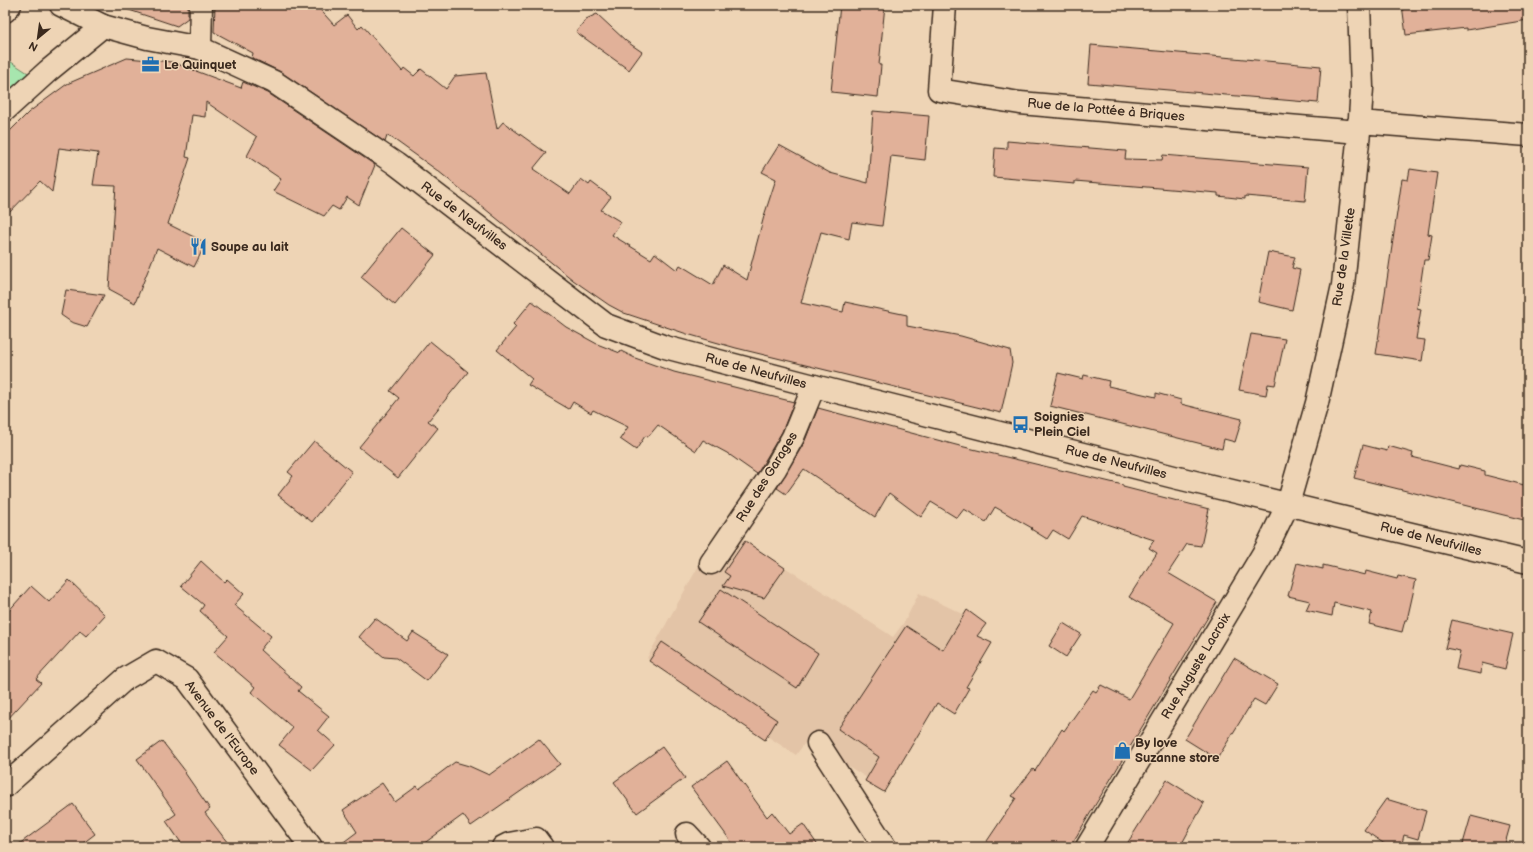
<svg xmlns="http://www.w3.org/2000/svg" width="1533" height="852" font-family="'Balsamiq Sans',sans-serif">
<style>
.built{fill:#e3c4a7}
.green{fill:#a7e6ae;stroke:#718866}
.building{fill:#e1b199;stroke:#3b2a1e}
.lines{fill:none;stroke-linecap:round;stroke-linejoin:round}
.street-casing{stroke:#3b2a1e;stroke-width:25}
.secondary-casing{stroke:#3b2a1e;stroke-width:25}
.primary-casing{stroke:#3b2a1e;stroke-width:25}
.street{stroke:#eed4b5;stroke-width:22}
.secondary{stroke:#eed4b5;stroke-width:22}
.primary{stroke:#eed4b5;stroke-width:22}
.labels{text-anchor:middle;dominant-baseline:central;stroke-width:3;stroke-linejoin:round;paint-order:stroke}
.poi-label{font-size:13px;font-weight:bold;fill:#3b2a1e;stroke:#eed4b5;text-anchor:start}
.street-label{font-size:13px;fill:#3b2a1e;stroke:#eed4b5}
</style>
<rect width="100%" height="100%" fill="#eed4b5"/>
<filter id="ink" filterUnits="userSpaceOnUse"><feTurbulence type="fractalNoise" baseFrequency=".025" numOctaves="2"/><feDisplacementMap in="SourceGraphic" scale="8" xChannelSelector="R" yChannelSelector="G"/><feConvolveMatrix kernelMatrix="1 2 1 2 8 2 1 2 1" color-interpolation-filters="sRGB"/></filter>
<g filter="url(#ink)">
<path class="built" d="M721 526 893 637 905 621 919 593 982 623 883 788 807 740 796 755 647 658Z"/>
<path class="green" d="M5 58 28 73 5 96Z"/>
<path class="building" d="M126 5H188V18L177 26 126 9Z
M215 5H316L334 25 347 15 358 29 362 25 402 71 404 68 414 76 421 69 446 89 455 76 486 73 497 129 503 122 546 153 533 169 570 194 581 179 589 185 591 182 611 197 601 210 621 222 612 235 651 259 655 253 677 270 680 265 713 285 723 265 747 280 764 216 776 179 762 172 779 145 830 173 868 183 873 111 929 116 925 160 891 156 882 226 852 222 849 239 821 232 801 303 843 312 845 302 907 315V326L961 336 1010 350 1012 363 1001 413 736 348 687 334 624 313 609 305 573 280 438 171 392 138 387 136 385 142 281 72 252 58 253 53 214 32Z
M840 5H885L879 65H881L878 97 831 92Z
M1402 5H1528V20L1466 30V28L1406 35Z
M597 14 626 41 642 52 629 70 576 32 586 19Z
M1091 45 1321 66 1318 103 1088 83Z
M127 58 172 62 241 88 243 82 268 93 375 165 359 205 347 197 339 210 332 206 324 216 273 191 281 179 247 156 257 137 206 102 205 117 192 115 186 157 190 158 168 224 206 243 194 267 157 248 135 303 109 289 116 186 93 185 98 153 59 148 52 192 40 181 5 217V136L29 112 67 84Z
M1007 141 1126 151 1125 159 1162 160 1163 155 1308 167 1305 201 1245 196V199L1218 196V193L1075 181V184L993 177 995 148 1007 149Z
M1410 169 1437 173 1428 234 1432 235 1428 260H1424L1417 308 1421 309 1416 339 1425 340 1422 361 1376 354 1402 179 1408 180Z
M401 228 435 255 395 305 361 277Z
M1268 252 1295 257 1292 268 1300 270 1292 310 1258 302Z
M66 290 104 295 87 327 71 322 61 315Z
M532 301 566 327 597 344 620 353 621 351 635 358 674 372 794 402 782 432 757 474 727 453 703 440 696 451 658 425 648 437 645 436 636 450 620 439 628 427 593 410 591 413 573 402 569 409 528 385 532 379 497 350 516 327 513 324Z
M1251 334 1285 339 1275 385 1268 384 1266 395 1239 390Z
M430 341 468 372 428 421 438 428 398 478 359 447 399 398 390 391Z
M1058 373 1083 379 1084 375 1109 381 1108 386 1156 397V393L1181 400V404L1242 419 1235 442 1224 439 1222 449 1050 406Z
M818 408 956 445 1123 485V487L1209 509 1201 546 1187 544 1168 573 1217 602 1070 847H983L1016 798 1012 796 1033 769 1035 771 1062 729 1064 731 1093 690 1096 692 1101 685 1129 699 1174 623 1129 597 1157 553 1149 548 1154 540 1082 516 1068 539 1053 530 1047 539 1031 529 1032 528 995 507 986 522 964 509 957 518 931 502 921 517 889 493 875 517 804 469 786 494 777 488 804 443Z
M314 441 352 472 312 522 278 495 293 476 288 472Z
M1363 445 1387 451 1388 446 1413 453 1412 457 1459 469 1460 465 1485 471V475L1528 486V521L1354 478Z
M745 541 785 568 764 598 723 586 730 576 724 572Z
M201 561 224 582 227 579 244 594 234 605 271 636 260 650 301 687 298 691 329 716 318 730 335 745 312 770 279 745 293 728 251 692 255 687 214 652 228 636 200 611 204 605 181 586Z
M1297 563 1323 569V565L1365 575 1366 571 1397 579 1398 576 1416 580 1407 620H1405L1402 632 1369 624 1372 612 1334 603 1332 616 1306 610 1310 601 1288 596Z
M69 580 105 615 86 636 80 631 36 679 41 683 5 722V615L31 586 49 602Z
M721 589 818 653 797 688 698 622Z
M967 610 986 624 977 636 992 643 966 687 969 688 954 714 937 703 884 792 865 781 879 757 838 729 906 626 943 650Z
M375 618 407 641 413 632 448 654 427 681 396 658 384 657 359 637Z
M1452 620 1513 634 1505 669 1482 663 1481 674 1456 669 1460 651 1445 648Z
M1063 623 1081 634 1066 657 1049 646Z
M662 642 777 720 765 740 649 661Z
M1234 658 1278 684 1265 705 1254 699 1217 759 1185 739Z
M539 739 560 764 471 826 463 815 419 847H337L357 832 343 810 382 783 395 802 417 786 419 789 455 762 469 766 489 775Z
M162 741 186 772 185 773 210 809 205 813 231 847H184L166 821 176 814 137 759Z
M662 747 685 778 637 813 614 782Z
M727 761 767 817 772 812 789 834 803 824 819 847H735L691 787Z
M1167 780 1204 803 1180 847H1125Z
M1386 799 1426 811 1418 839 1404 835 1401 847H1389L1364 830Z
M73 804 95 834 78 847H15Z
M1471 816 1510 826 1504 847H1462Z"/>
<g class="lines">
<defs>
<path id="street" d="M945 5 939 90 1020 103 1359 132
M200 48 201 5
M5 110 48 71 103 26
M1359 122 1528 135
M711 563 775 469 793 437 814 386
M818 743 885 847
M5 786 125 679 156 661 187 679 311 847
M687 834 699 847
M503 847 509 844 536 839 542 847
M1087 847 1266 549 1288 504 1317 403 1343 285 1359 132 1362 88 1359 5"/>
<path id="secondary" d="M61 5 103 26 147 38 200 48 274 82 396 164 606 325 665 347 814 386 1178 478 1528 562"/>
<path id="primary" d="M5 11 10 5"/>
</defs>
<use href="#street" class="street-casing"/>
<use href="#secondary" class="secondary-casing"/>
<use href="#primary" class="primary-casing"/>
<use href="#street" class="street"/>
<use href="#secondary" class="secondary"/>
<use href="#primary" class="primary"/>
</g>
</g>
<defs>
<symbol id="office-bare" viewBox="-9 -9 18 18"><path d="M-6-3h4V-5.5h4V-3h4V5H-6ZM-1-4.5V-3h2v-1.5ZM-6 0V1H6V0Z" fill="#1f6fb2" stroke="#eed4b5" stroke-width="2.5" paint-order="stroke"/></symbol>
<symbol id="restaurant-bare" viewBox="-9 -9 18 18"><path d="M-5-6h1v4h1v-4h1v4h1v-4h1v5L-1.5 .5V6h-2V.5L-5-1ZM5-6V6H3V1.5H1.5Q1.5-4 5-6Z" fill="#1f6fb2" stroke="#eed4b5" stroke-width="2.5" paint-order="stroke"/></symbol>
<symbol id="bus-bare" viewBox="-9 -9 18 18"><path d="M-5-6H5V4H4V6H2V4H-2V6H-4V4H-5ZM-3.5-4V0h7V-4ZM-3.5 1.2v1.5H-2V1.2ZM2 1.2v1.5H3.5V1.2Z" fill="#1f6fb2" stroke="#eed4b5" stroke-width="2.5" paint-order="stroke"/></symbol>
<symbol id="shop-bare" viewBox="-9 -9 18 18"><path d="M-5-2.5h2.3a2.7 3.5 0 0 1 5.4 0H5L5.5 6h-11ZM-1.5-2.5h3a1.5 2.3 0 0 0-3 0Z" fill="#1f6fb2" stroke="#eed4b5" stroke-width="2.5" paint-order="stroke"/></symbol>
</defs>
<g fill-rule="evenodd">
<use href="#office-bare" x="138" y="52" width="25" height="25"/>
<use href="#restaurant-bare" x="186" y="234" width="25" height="25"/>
<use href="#bus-bare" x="1008" y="412" width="25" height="25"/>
<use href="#shop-bare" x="1110" y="738" width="25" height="25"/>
</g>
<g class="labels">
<g class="poi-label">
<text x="164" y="65">Le Quinquet</text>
<text x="211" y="247">Soupe au lait</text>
<text x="1034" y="417">Soignies<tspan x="1034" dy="15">Plein Ciel</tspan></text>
<text x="1135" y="743">By love<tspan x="1135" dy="15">Suzanne store</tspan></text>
</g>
<g class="street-label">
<text transform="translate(1106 110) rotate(5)">Rue de la Pottée à Briques</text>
<text transform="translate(464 216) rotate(37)">Rue de Neufvilles</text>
<text transform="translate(1344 257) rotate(-82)">Rue de la Villette</text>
<text transform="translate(756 371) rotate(15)">Rue de Neufvilles</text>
<text transform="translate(1116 462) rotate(14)">Rue de Neufvilles</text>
<text transform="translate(767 477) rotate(-58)">Rue des Garages</text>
<text transform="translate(1431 539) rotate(14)">Rue de Neufvilles</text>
<text transform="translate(1196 666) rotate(-59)">Rue Auguste Lacroix</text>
<text transform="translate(222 728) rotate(53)">Avenue de l'Europe</text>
</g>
</g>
<rect width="1533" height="852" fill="none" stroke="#eed4b5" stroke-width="20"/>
<rect x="10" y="10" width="1513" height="832" fill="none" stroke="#3b2a1e" stroke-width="1.5" filter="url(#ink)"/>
<g transform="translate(38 38) rotate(209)" stroke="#eed4b5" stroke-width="3" paint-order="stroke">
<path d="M0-3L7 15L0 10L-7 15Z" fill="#3b2a1e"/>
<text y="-6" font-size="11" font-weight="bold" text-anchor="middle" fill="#3b2a1e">N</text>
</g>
</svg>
